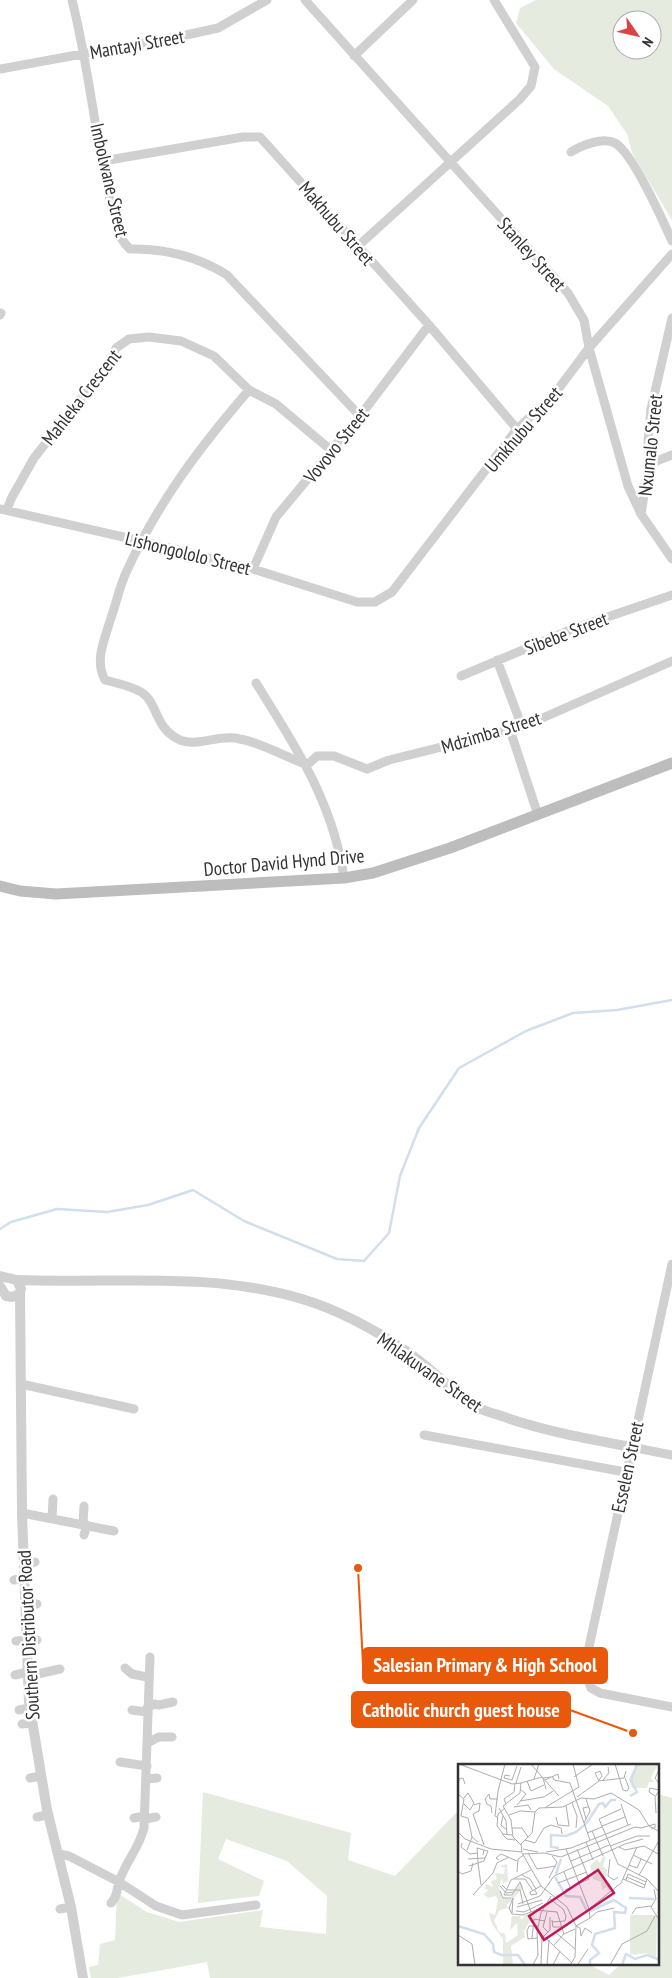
<svg xmlns="http://www.w3.org/2000/svg" width="672" height="1978" font-family="'PT Sans Narrow',sans-serif">
<style>
.green{fill:#e5ebdf;fill-rule:evenodd}
.lines{fill:none;stroke-linecap:round;stroke-linejoin:round}
.stream{stroke:#d1dfec;stroke-width:2.5}
.minor{stroke:#d0d0d0;stroke-width:9}
.tertiary{stroke:#d0d0d0;stroke-width:10}
.secondary{stroke:#bdbdbd;stroke-width:11}
.labels{text-anchor:middle;dominant-baseline:central;stroke-width:5;stroke-linejoin:round;paint-order:stroke}
.street-label{font-size:19px;fill:#333;stroke:#fff}
.inset-river{fill:none;stroke:#d1dfec;stroke-width:2.5}
.inset-road{fill:none;stroke:#adadad;stroke-width:1}
.view{fill:#c2185b;fill-opacity:0.15;stroke:#c2185b;stroke-width:2.5}
.inset-edge{fill:none;stroke:#333;stroke-width:2.5}
.leader{fill:none;stroke:#e8590c;stroke-width:2}
.callout-dot{fill:#e8590c;stroke:#fff;stroke-width:2}
.callout{fill:#e8590c;stroke:#e8590c;stroke-width:2}
.callout-label{font-size:20px;text-anchor:middle;font-weight:bold;fill:#fff}
</style>
<rect width="100%" height="100%" fill="#fff"/>
<path class="green" d="M536 0H672V220L633 155 627 134 608 106 554 69 516 23 520 8ZM622 20H652V50H622Z
M203 1792 351 1833 348 1860 395 1876 459 1810 460 1964H588L609 1975 621 1964H658V1794L672 1798V1978H210L207 1962 118 1978H91L89 1967 98 1965 100 1944 115 1940 117 1893 147 1912 179 1922 263 1910 260 1927 326 1934 327 1896 287 1861 226 1839 218 1859 264 1881 259 1896 198 1903Z"/>
<g class="lines">
<path class="stream" d="M0 1229 11 1222 57 1209 107 1212 148 1205 193 1190 244 1221 337 1259 364 1261 389 1233 400 1176 419 1128 459 1068 526 1031 573 1013 617 1010 672 1000"/>
<path class="minor" d="M72 0C91 75 96 152 117 226 119 236 123 243 130 249 164 248 199 257 227 275L360 416
M305 0 568 293 584 320 589 348 628 486 641 514 672 559
M354 56 413 0
M0 69 186 35 218 28 267 0
M571 152C582 145 603 137 615 143 633 153 663 221 672 241
M103 161 243 137H260L429 325 517 429
M357 247 520 99 531 86 535 67 494 0
M0 315 1 313
M249 390C199 448 156 505 125 575 119 589 116 604 111 618 105 638 94 661 105 680 116 683 131 686 141 692 158 702 154 727 178 739 195 748 217 735 235 738 260 742 284 756 307 765L317 756H334L367 769 389 760 522 727 672 661
M649 464 672 455
M0 509 141 541 253 569 357 602H375L392 592 517 429 553 396 589 348 672 254
M7 510 11 499 34 458 106 367 116 348 129 339 149 337 181 341 214 356 249 390 276 404 332 451
M641 514 649 464 648 440 651 409 672 318
M253 569 276 517 360 416 429 325
M497 660 522 727
M461 676 575 628 672 595
M256 683C296 747 333 802 344 878
M510 730 538 815
M672 1264 584 1670 591 1688 600 1693 672 1707
M21 1384 134 1409
M424 1435 625 1472
M631 1447 672 1455
M22 1513 114 1531
M52 1518 53 1499
M83 1524 84 1506
M84 1535 87 1525
M24 1564 35 1562
M14 1580 24 1578
M26 1606 37 1604
M16 1641 27 1640
M27 1641 37 1640
M125 1668 132 1674 147 1677
M15 1675 28 1672
M28 1676 60 1669
M147 1708 154 1704 159 1705 173 1702
M19 1710 30 1708
M132 1710 147 1712
M22 1724 32 1723
M147 1743 159 1737H172
M120 1762 147 1766
M30 1778 41 1776
M146 1779 157 1778
M37 1817 48 1815
M134 1818 145 1816
M145 1819 156 1817
M59 1854 69 1856 119 1882 156 1906 182 1915 256 1905
M111 1903C118 1896 116 1891 119 1882 125 1862 139 1849 144 1828L150 1657
M60 1909 71 1907"/>
<path class="tertiary" d="M0 1276 17 1280 21 1289 19 1294 12 1297 6 1296 0 1286
M17 1280C112 1284 209 1271 302 1299 336 1309 374 1329 403 1349 431 1367 452 1393 481 1409 490 1413 500 1415 510 1419 549 1432 590 1439 631 1447
M20 1292 22 1513 29 1702 47 1810 71 1907 83 1978"/>
<path class="secondary" d="M0 886 20 891 56 894 344 878 373 873 450 848 672 763"/>
</g>
<g class="labels">
<g class="street-label">
<text transform="translate(137 44) rotate(-10)">Mantayi Street</text>
<text transform="translate(110 180) rotate(77)">Imbolwane Street</text>
<text transform="translate(337 223) rotate(49)">Makhubu Street</text>
<text transform="translate(532 254) rotate(48)">Stanley Street</text>
<text transform="translate(81 397) rotate(-52)">Mahleka Crescent</text>
<text transform="translate(523 429) rotate(-49)">Umkhubu Street</text>
<text transform="translate(336 445) rotate(-51)">Vovovo Street</text>
<text transform="translate(650 445) rotate(-84)">Nxumalo Street</text>
<text transform="translate(188 553) rotate(14)">Lishongololo Street</text>
<text transform="translate(566 633) rotate(-21)">Sibebe Street</text>
<text transform="translate(491 732) rotate(-17)">Mdzimba Street</text>
<text transform="translate(284 862) rotate(-5)">Doctor David Hynd Drive</text>
<text transform="translate(430 1372) rotate(35)">Mhlakuvane Street</text>
<text transform="translate(627 1467) rotate(-78)">Esselen Street</text>
<text transform="translate(28 1635) rotate(-93)">Southern Distributor Road</text>
</g>
</g>
<g transform="translate(458 1764)">
<rect width="201" height="201" fill="#fff"/>
<path d="M179 0H200L193 14 196 18H191L189 24H174L171 14ZM145 92 148 93 145 102 149 106 148 118 154 125 150 127 149 123 144 126 143 118 135 115 132 102 139 95 142 99ZM49 100 50 117 45 120 44 113 41 123 44 134 52 135 63 118 65 124 49 141 50 144 42 146 36 156 41 168 47 170 48 179 60 171 59 159 52 166 54 152H62L64 156 66 152 78 147 66 167 67 173 53 182 55 200H45V175L34 160 31 149 37 151 40 136 38 132 30 134 26 130 31 126 27 125 28 120 35 123 33 117 39 115 37 109 46 110 47 104 41 102 38 106 39 103ZM172 151H199L198 195 189 189 172 191Z" fill="#e5ebdf"/>
<path class="inset-river" d="M172 32 179 28 173 17 179 0M101 84 93 83V71L108 72 118 68 128 60 141 40 145 39 147 43 153 36H158M98 110 103 95M97 113 108 132 122 133 129 147M171 134 196 135M0 162 26 170 35 180 36 188 43 191H60L67 201M132 201V196L141 189 134 181 137 170 157 164 156 148 167 149 168 144 156 136 132 147M164 201 168 190 177 195 189 191 202 196"/>
<path class="inset-road" d="M1 0 54 20 63 19 62 29 45 42 53 56 55 73 63 81M73 0 84 13M157 0 165 26 169 27 171 24 167 14M202 4 197 14 202 21M52 12 47 11 46 14 54 16 59 2M94 12 96 16 112 19 132 76M116 13 135 0M76 15 81 0M87 16 100 10 101 15M141 16 144 12 142 7 137 9 141 17M145 16 151 9 150 3M69 17 73 27 86 21M58 19 63 3M63 19 84 13 101 32M0 23 1 15 5 14 7 20M88 25 85 14 93 13M0 30 6 35 3 52 10 54 14 73M197 32 191 28 192 24 201 26M119 33 141 17 166 14 168 7M62 37 86 33 95 27M114 39 119 52 118 64M6 40 12 46 16 39 10 29 6 34M48 40 46 35 56 28 57 20M163 40 170 61M16 41 22 39 21 47 15 50 26 81M59 41 68 30 63 26M56 43 70 41 73 46M88 43 121 23 115 0M41 44 48 57 49 71M47 44 40 50 39 62 45 70 54 71M163 45 141 55 160 100 189 115M34 49 33 42 29 40 27 35 31 30 32 35H40M198 49 197 33 202 25M51 51 62 47 77 48M45 52 43 61 49 66M39 53 37 52 40 27 47 0M98 53 100 61 111 62 108 41M128 55 125 44 130 43M126 59 132 47 128 35M144 62 167 53M54 64H64L70 73M183 64 197 60V64H193M134 67 145 92M0 68 7 75 33 85 64 88 63 80 74 69 77 48 81 44 105 43 123 34 136 35 153 29 181 46 191 62 202 68M129 69 144 63M44 70 49 75 57 76M67 76 77 79 86 64 93 61 103 64 104 70M128 78 135 96M4 79 3 83 12 90 20 89M152 82 179 72H192M161 83 167 86 186 82 202 91M65 85 80 88M108 85 131 145M9 86 14 73 20 78M88 88 113 84 173 60M64 89 83 122 109 143 118 162M70 89 79 105 98 102M65 90 86 89 103 93 177 63 183 64M175 91 194 100M10 95 27 94M152 95 150 112 156 116 160 113M41 96 38 94 43 90 59 97M113 97 151 81M20 99 19 84 26 86 25 91M20 99 23 121M171 101 179 104 183 95M11 102 26 97 30 87 26 86M0 107 4 110 13 107 15 99M59 108 60 95 66 91M106 108 112 123M64 111 72 115 78 125M181 111 202 75M169 113 187 121M91 114 99 98 94 92M56 115H67L75 127M165 115 186 124 189 115M189 115 202 129M168 116 170 110 188 118M62 118 73 148M100 119 129 108M44 121 49 126H62L65 140M42 122 48 129 56 128M196 125 198 135 193 143 202 157M77 126 79 130 73 131 72 128 83 122M107 126 131 115 119 85M42 127 45 134H53M15 131 35 109 39 99 51 93M46 131 53 116 73 106M46 131H54L62 118M92 135 105 145 108 152 107 157 94 158M60 140 82 132 96 112 167 80 185 75M59 143 84 136M131 145 163 119 179 83M78 146 99 148 106 170M58 147 66 148 85 139M89 148 85 163 90 168M54 149 55 134M54 150 65 151 86 143M54 150 51 144 55 134M174 150 178 144 193 142M132 154 139 148 156 144M94 156 95 163H104M118 162 122 164 123 172 127 164 134 169M118 162 132 154 131 145M79 166 114 199M97 168 117 185M0 171 14 180 17 201M74 174 76 155 87 157M79 174 70 175 69 167 71 162H80M96 181 106 170 117 165M120 200 130 185M75 201 80 191 79 168 83 149 93 132M83 201 84 174 92 166V153M89 201 91 176M95 201 102 187M112 201 117 193 118 162M152 201 164 180 189 167 197 152"/>
<path class="view" d="M140 106 156 129 86 176 71 152Z"/>
<rect width="201" height="201" class="inset-edge"/>
</g>
<path class="leader" d="M358 1568L363 1665M633 1733L570 1710"/>
<g class="callout-dot">
<circle cx="358" cy="1568" r="5"/>
<circle cx="633" cy="1733" r="5"/>
</g>
<g class="callout">
<rect x="363" y="1648" width="244" height="35" rx="5"/>
<rect x="352" y="1692" width="218" height="35" rx="5"/>
</g>
<g class="callout-label">
<text x="485" y="1672">Salesian Primary &amp; High School</text>
<text x="461" y="1717">Catholic church guest house</text>
</g>
<g transform="translate(637 35) rotate(124)"><circle r="24" fill="#ffffff" stroke="#adadad"/>
<path d="M0-4L9 19L0 12L-9 19Z" fill="#d94546"/>
<text y="-8" font-size="14" font-weight="bold" text-anchor="middle" fill="#333333">N</text>
</g>
</svg>
